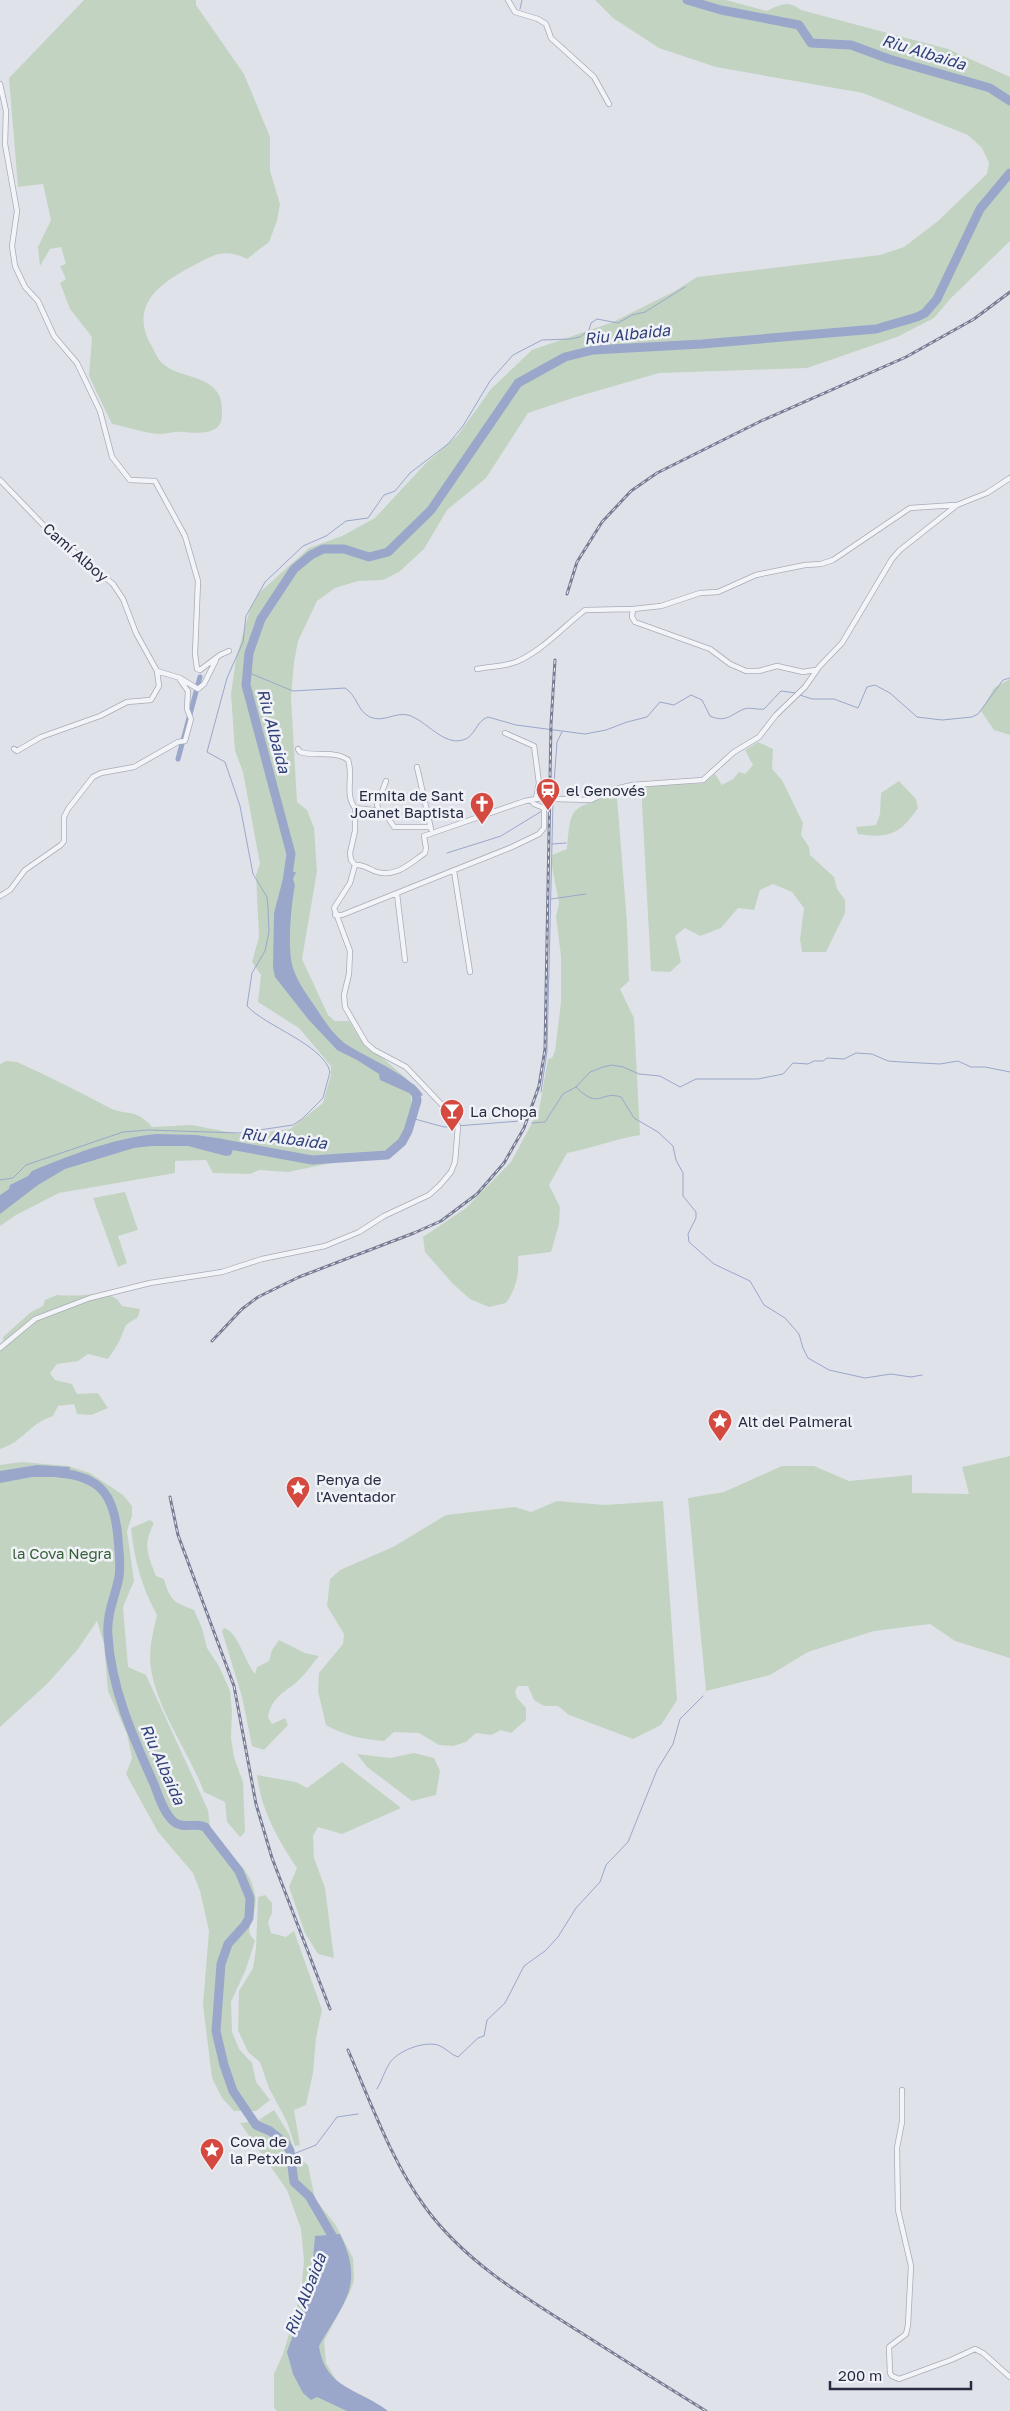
<svg xmlns="http://www.w3.org/2000/svg" width="1010" height="2411" font-family="'Golos Text',sans-serif">
<style>
.green{fill:#c2d4c1}
.water{fill:#9aa7cb}
.lines{fill:none;stroke-linecap:round;stroke-linejoin:round}
.stream{stroke:#9aa7cb;stroke-width:1}
.canal{stroke:#9aa7cb;stroke-width:5}
.river{stroke:#9aa7cb;stroke-width:9}
.minor-casing{stroke:#a9abb8;stroke-width:6}
.minor{stroke:#f3f4f8;stroke-width:4.5}
.rail-casing{stroke:#797d94;stroke-width:3}
.rail{stroke:#f0f2f7;stroke-width:1;stroke-dasharray:4;stroke-linecap:butt}
.minor-bridge-casing{stroke:#a9abb8;stroke-width:6;stroke-linecap:butt}
.minor-bridge{stroke:#f3f4f8;stroke-width:4.5}
.labels{text-anchor:middle;dominant-baseline:central;stroke-width:5;stroke-linejoin:round;paint-order:stroke}
.street-label{font-size:15px;fill:#282c42;stroke:#f0f2f7}
.poi-label{font-size:15px;fill:#282c42;stroke:#f0f2f7;text-anchor:start}
.park-label{font-size:15px;fill:#355f36;stroke:#f0f2f7}
.water-label{font-size:16px;font-style:italic;fill:#304178;stroke:#f0f2f7}
</style>
<rect width="100%" height="100%" fill="#e0e2ea"/>
<path class="green" d="M84 0H196V5L244 74 270 137V171L280 204 277 221 269 242 247 259C223 247 212 256 191 267 160 283 130 305 150 343 154 349 157 359 162 363 178 378 205 374 218 393 222 400 222 408 222 415 222 436 197 433 183 432 176 431 168 434 160 434 144 433 128 427 112 424L89 376 92 337 70 309 60 283 66 279 60 266 66 264 61 247 50 249 40 266 38 247 51 220 43 184 18 187 9 78Z
M595 0H726L767 11C781 4 788 0 801 10L948 49 1010 77V241L951 298 934 318 897 337 807 368 659 373 576 397 528 413 486 478 447 510 424 549 399 572 383 580 358 581 335 588 317 601 298 641 294 662 291 698 297 802 307 810 314 828 317 871 302 959 328 1015 335 1021H349L360 1039 407 1079 413 1107 402 1139 385 1152 288 1172 259 1170 250 1174 213 1173 206 1160 175 1161V1173L59 1193 16 1215 0 1226V1064L6 1061 17 1062C48 1076 78 1091 108 1107 127 1117 135 1107 152 1127L192 1125 243 1135 290 1129 323 1103 331 1075V1066L299 1028 258 1002 261 975 252 962 259 937 256 875 260 864 243 772 235 751 231 694 236 659 250 609 260 592 309 548 342 536 375 518 426 463 458 435 491 389 532 350 613 322 675 291 697 277 880 255 904 247 938 221 987 174 989 163 982 148 968 135 863 93 716 67 659 48 613 18Z
M1010 679V735L994 730 981 711 994 688Z
M758 742 773 749 772 769 782 780 803 823 801 835 809 847 810 855 834 877 837 889 845 900V913L826 952H802L800 939 804 908 792 892 773 884 760 890 754 910 738 908 721 928 700 936 685 928 675 936 681 962 670 972 651 971 641 785 696 784 704 783 715 774 722 785 733 779 739 772 745 774 753 765 745 750Z
M899 781 916 799 918 808C900 834 889 839 858 834L856 827 876 825 880 814 881 793Z
M611 795 617 797 627 923 629 981 620 989 634 1018 640 1135C615 1139 592 1148 567 1153L549 1185 560 1207 559 1224 551 1252 518 1256C519 1275 517 1287 506 1303L489 1307 470 1299 453 1284 425 1252 423 1237 466 1208 511 1162 539 1110 548 1059 552 1058 555 1051 561 1002V956L556 917 559 903 552 867V855L567 849C571 804 571 810 611 795Z
M125 1192 138 1230 118 1236 127 1263 118 1267 93 1198Z
M57 1295C74 1297 95 1293 110 1296 116 1297 119 1301 122 1306L140 1309 138 1317 126 1325 119 1342 108 1359 88 1354 78 1361 57 1364 50 1373 55 1380 72 1384 77 1394 98 1393 108 1408 91 1415 77 1414 74 1404 58 1406 53 1416C30 1423 23 1442 0 1449V1351L4 1347 3 1337 31 1312 43 1306 45 1300Z
M1010 1456V1658L955 1641 930 1624 874 1631 808 1652 770 1675 706 1691 688 1498 724 1492 782 1466H814L849 1481 912 1475V1493L969 1494 962 1467Z
M21 1462 68 1466 90 1473 123 1495 132 1506V1516L127 1531 134 1581 123 1607 128 1667 146 1675 208 1810C209 1816 209 1823 211 1829 221 1856 250 1861 255 1895 258 1909 250 1919 249 1933L255 1941 246 1969 231 2002 232 2032 239 2049 252 2063 256 2082 270 2100 256 2111H234L222 2098 212 2078 203 2005 209 1931 200 1891 193 1873 158 1832 126 1774 132 1758 127 1734 108 1691 104 1644 97 1621 78 1649 48 1683 0 1727V1465Z
M557 1501 605 1505 663 1501 677 1700 661 1725 633 1739 569 1715 558 1706H544L534 1700 528 1686H518L515 1691 517 1698 526 1708V1720L511 1733 501 1730 491 1735 476 1733 466 1742 453 1746 439 1745 419 1733 394 1732 384 1741C363 1739 344 1736 326 1725L318 1691 319 1673 343 1644 344 1634 327 1606 330 1579 340 1570 393 1547 446 1515 515 1507 531 1512Z
M150 1520 154 1523C143 1545 147 1553 156 1576L164 1579C170 1601 174 1602 194 1610L202 1628 207 1648 219 1666 230 1691 232 1711 231 1738 234 1757 243 1782 245 1832 240 1837 227 1822 225 1802 204 1792C189 1752 158 1712 151 1669 148 1651 153 1633 157 1615 142 1588 134 1559 131 1528Z
M224 1628C238 1632 244 1660 255 1674L257 1667 269 1661 272 1650 279 1640 305 1653 319 1656C313 1663 307 1672 301 1678 287 1692 272 1695 268 1717L272 1724 285 1718 288 1725 264 1750 252 1746 242 1697 222 1631Z
M414 1753 434 1758 440 1771 436 1795 412 1801 367 1767 357 1754 390 1758Z
M342 1762 401 1808 342 1834 318 1827 313 1836 314 1858 325 1888 334 1958 318 1954 305 1933 289 1887 297 1868C278 1840 261 1810 257 1775L296 1782 307 1788Z
M265 1895 272 1903V1913L268 1922 271 1933 286 1937 294 1931 322 2010 316 2038 313 2073 306 2105 294 2110 300 2145 295 2146 287 2122 269 2088 260 2062 248 2052 238 2030 239 1991 253 1968 256 1949 258 1897Z
M274 2110 289 2134 296 2156 308 2165 315 2199 335 2224 353 2258 354 2280 350 2292 324 2341 326 2363 341 2388 387 2411H277L274 2408V2374L283 2354 301 2293 304 2261 301 2229 287 2190 240 2123 257 2121Z"/>
<path class="water" d="M285 871 296 872 293 879 295 885C291 905 287 950 293 968 298 984 309 997 318 1011 327 1025 338 1041 354 1049 371 1059 413 1078 423 1095L418 1097 380 1080 379 1074 357 1060 337 1050 308 1019 275 977 273 968 274 913Z
M156 1134 196 1135 223 1139 233 1149 231 1155 226 1156 188 1146H152L134 1148 65 1169 38 1185 0 1214V1195L9 1189 10 1185 28 1176 32 1171C73 1154 111 1139 156 1134Z
M37 1465 70 1467 68 1477H32L0 1483V1471Z
M340 2234C365 2285 344 2302 319 2346 325 2389 360 2389 388 2411H347L317 2397 311 2400 303 2393 293 2374 287 2352 304 2303 306 2283 311 2282 315 2236Z"/>
<g class="lines">
<path class="stream" d="M520 9 522 0
M247 672 293 691 345 688C357 695 357 711 370 717 384 723 394 712 408 715 426 720 443 746 463 740 475 737 476 721 488 717L516 725 585 734 606 730 627 722 647 717 660 702 674 705 691 695 702 700 710 716C726 723 730 715 744 709 750 707 758 710 764 709L781 691 796 693
M800 695 812 699H834L858 708 867 687 875 685 890 693 917 717 942 720 972 717 978 714 1003 680 1010 678
M553 797 557 742 562 732
M552 844 566 843
M447 853 501 836 542 811
M551 899 586 894
M576 1087C600 1111 600 1090 621 1097L634 1118 658 1132 673 1146 676 1160 683 1173V1196L696 1212V1218L688 1234 689 1242 714 1264 750 1281 764 1305 785 1318 799 1334 803 1348 808 1358 829 1370 865 1378 891 1374 911 1377 922 1375
M541 1092 547 1051 553 801
M411 1118 444 1127 520 1121
M532 1123 545 1122 563 1094 576 1087 590 1072 603 1067 612 1065 623 1067 639 1074 660 1076 680 1087 696 1079H758L783 1074 793 1063 808 1064 814 1061H823L827 1058 844 1059 856 1053 872 1054 888 1061 902 1062 940 1064 958 1061 971 1067H985L1010 1072
M0 1180 13 1178 26 1165 123 1132 148 1130 239 1133 293 1125 302 1119 323 1098 330 1072C324 1045 265 1026 247 1006L252 973 265 951 269 932 268 908 267 897 253 874 240 806 225 762 207 752 227 678 243 642 246 616 265 582 303 546 326 536 346 521 368 518 384 495 395 491 410 473 448 444 463 426 490 381 513 355 542 340 570 339 580 337 589 330 591 323 597 319 618 323 632 315 645 312 685 287
M377 2089C382 2081 384 2072 389 2064 397 2051 423 2041 438 2045 446 2048 451 2055 458 2057L478 2038 484 2036 487 2020 505 2003 524 1966 545 1951 558 1937 576 1908 600 1882 606 1865 628 1842 657 1770 673 1744 680 1719 703 1696
M291 2155 316 2145 337 2117 358 2114"/>
<path class="canal" d="M178 759 200 677"/>
<path class="river" d="M687 0 721 10 799 25 811 43 851 45 889 59 990 88 1010 101
M287 882 291 854 246 685 249 653 261 619 294 569 311 555 323 549H344L369 557 388 552 431 510 518 383 565 357 593 350 702 344 876 329 917 317 925 313 937 299 980 209 1010 173
M219 1143 312 1160 387 1155 402 1142 408 1131 417 1101 416 1094 411 1088
M58 1473C102 1476 115 1497 118 1539 119 1552 121 1565 119 1577 115 1597 106 1615 108 1636 111 1688 133 1737 154 1784 158 1795 164 1813 173 1821 183 1830 195 1822 205 1827L239 1871 250 1898 249 1918 245 1925 228 1944 221 1964 216 2031 224 2065 233 2091 256 2125 270 2131 286 2144 290 2151 294 2182 309 2196 337 2244"/>
<defs>
<path id="minor" d="M508 0 515 12 538 19 546 24 551 38 594 77 609 104
M0 84 6 111 5 144 17 211 12 246 15 266 25 287 38 301 54 336 77 363 100 411 112 457 130 480 155 481 185 536 198 581 195 654 197 669 200 670 220 655 229 651
M0 480 49 531 113 584 123 599 136 633 157 671 180 678 198 689 204 684 216 660
M633 609 632 617 635 622 710 649 730 664 746 671H759L777 666 803 672 815 670
M477 669C491 666 503 667 516 662 542 651 563 627 585 610L633 609 661 606 700 593 718 592 756 575 805 565 821 564 833 560 910 508 955 505
M505 733 534 746 539 783 536 799
M14 749 17 751 41 737 100 716 127 702 151 700 159 686 157 671
M298 749 300 752C315 757 335 750 348 760 354 775 344 794 355 808L381 811 385 813 394 827H430
M417 767 431 829
M554 799 591 800 611 790 632 785 703 780 734 752 759 737 776 715 805 687 819 667 842 643 892 559 900 550 957 505 987 493 1010 478
M355 808V831L350 853 351 860 355 865
M379 810 377 805 386 781
M454 871 470 972
M397 894 405 960
M0 896 10 890 25 870 61 845 64 841V817L68 809 93 777 101 773 134 767 178 742 185 741 191 719 187 709 188 691 180 680
M335 915H342L512 847 539 834 544 828V808L534 804 531 800
M0 1348 35 1319 90 1298 150 1283 222 1272 262 1259 325 1246 359 1232 384 1216 429 1195 440 1185 451 1172 455 1162 458 1126 444 1107 406 1067 374 1050 366 1043 345 1007 344 995 349 974 350 951 334 908 350 883 355 865C362 864 368 868 374 871 395 879 409 864 425 853L426 848 424 836 525 801 542 798
M902 2090V2122L897 2148 898 2210 911 2266 908 2325 906 2334 889 2347 890 2373 892 2376 899 2379 951 2360 975 2349 983 2353 1010 2377"/>
</defs>
<use href="#minor" class="minor-casing"/>
<use href="#minor" class="minor"/>
<defs>
<path id="rail" d="M567 594 577 562 602 522 631 491 657 473 761 421 906 357 974 319 1010 292
M212 1341 242 1309 258 1297 299 1277 414 1233 441 1221 477 1194 504 1163 524 1128 539 1086 545 1049 551 724 555 660
M170 1497 178 1535 234 1686 256 1804 272 1858 330 2009
M348 2050C371 2103 391 2160 425 2207 465 2262 524 2297 580 2332 622 2359 664 2385 706 2411"/>
</defs>
<use href="#rail" class="rail-casing"/>
<use href="#rail" class="rail"/>
<defs>
<path id="minor-bridge" d="M542 798 554 799"/>
</defs>
<use href="#minor-bridge" class="minor-bridge-casing"/>
<use href="#minor-bridge" class="minor-bridge"/>
</g>
<defs>
<symbol id="station-pin" viewBox="-11 -11 22 30"><path d="M0 17L-7.5 6A9.5 9.5 0 1 1 7.5 6Z" fill="#d44a40" stroke="#f0f2f7"/><path d="M-3-6H3Q5-6 5-4V2Q5 4 3 4L4.5 6H3L1.5 4h-3L-3 6H-4.5L-3 4Q-5 4-5 2V-4Q-5-6-3-6ZM-3.5-4v3h7v-3ZM-3.5 1v1.5H-2V1ZM2 1v1.5H3.5V1Z" fill="#fff"/></symbol>
<symbol id="church-pin" viewBox="-11 -11 22 30"><path d="M0 17L-7.5 6A9.5 9.5 0 1 1 7.5 6Z" fill="#d44a40" stroke="#f0f2f7"/><path d="M-1.2-6h2.4v3.5h3.3v2.4h-3.3V6h-2.4V-.1h-3.3v-2.4h3.3Z" fill="#fff"/></symbol>
<symbol id="bar-pin" viewBox="-11 -11 22 30"><path d="M0 17L-7.5 6A9.5 9.5 0 1 1 7.5 6Z" fill="#d44a40" stroke="#f0f2f7"/><path d="M-6-5H6L.8 .8V4.5H3.5V6h-7V4.5H-.8V.8Z" fill="#fff"/></symbol>
<symbol id="sight-pin" viewBox="-11 -11 22 30"><path d="M0 17L-7.5 6A9.5 9.5 0 1 1 7.5 6Z" fill="#d44a40" stroke="#f0f2f7"/><path d="M0-6L1.8-2.2L6-1.7L2.9 1.2L3.7 5.4L0 3.3L-3.7 5.4L-2.9 1.2L-6-1.7L-1.8-2.2Z" fill="#fff"/></symbol>
</defs>
<g fill-rule="evenodd">
<use href="#station-pin" x="534" y="776" width="28" height="38"/>
<use href="#church-pin" x="468" y="790" width="28" height="38"/>
<use href="#bar-pin" x="438" y="1097" width="28" height="38"/>
<use href="#sight-pin" x="706" y="1407" width="28" height="38"/>
<use href="#sight-pin" x="284" y="1474" width="28" height="38"/>
<use href="#sight-pin" x="198" y="2136" width="28" height="38"/>
</g>
<g class="labels">
<g class="street-label">
<text transform="translate(76 552) rotate(41)">Camí Alboy</text>
</g>
<g class="poi-label">
<text x="566" y="790">el Genovés</text>
<text x="464" y="795" text-anchor="end">Ermita de Sant<tspan x="464" dy="17">Joanet Baptista</tspan></text>
<text x="470" y="1111">La Chopa</text>
<text x="738" y="1421">Alt del Palmeral</text>
<text x="316" y="1479">Penya de<tspan x="316" dy="17">l'Aventador</tspan></text>
<text x="230" y="2141">Cova de<tspan x="230" dy="17">la Petxina</tspan></text>
</g>
<g class="park-label">
<text x="62" y="1553">la Cova Negra</text>
</g>
<g class="water-label">
<text transform="translate(924 52) rotate(17)">Riu Albaida</text>
<text transform="translate(627 334) rotate(-6)">Riu Albaida</text>
<text transform="translate(274 731) rotate(75)">Riu Albaida</text>
<text transform="translate(284 1138) rotate(7)">Riu Albaida</text>
<text transform="translate(163 1764) rotate(66)">Riu Albaida</text>
<text transform="translate(305 2294) rotate(-68)">Riu Albaida</text>
</g>
</g>
<path d="M830 2381v8h141v-8" fill="none" stroke="#282c42" stroke-width="2.5"/>
<text x="838" y="2381" font-size="15" fill="#282c42" stroke="#f0f2f7" stroke-width="4" paint-order="stroke">200 m</text>
</svg>
